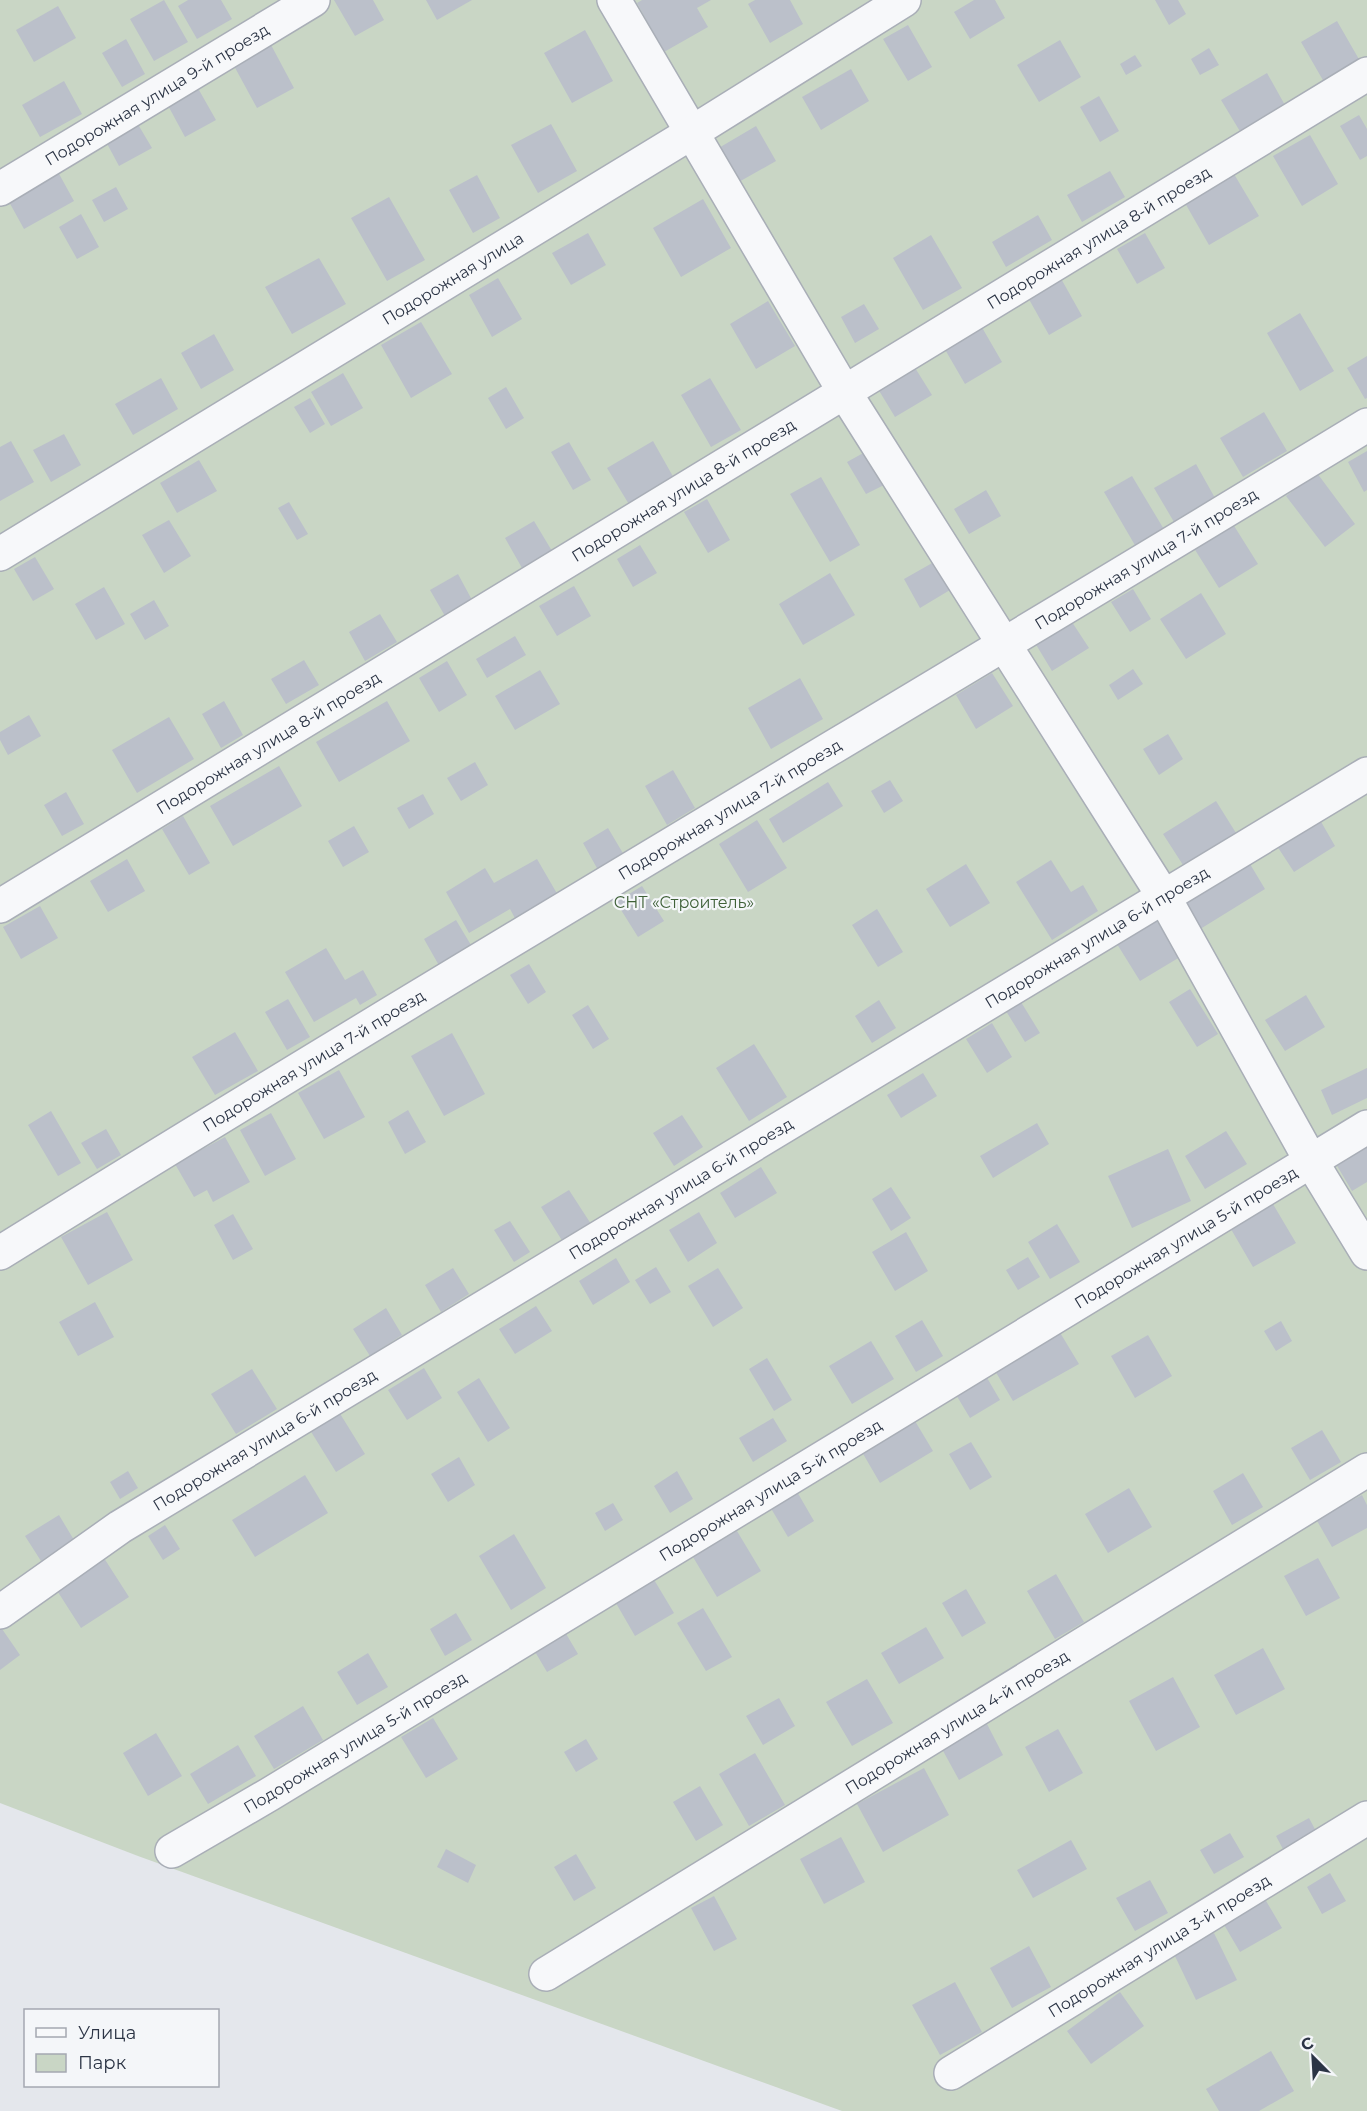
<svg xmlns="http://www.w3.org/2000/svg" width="1367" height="2111" font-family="Montserrat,sans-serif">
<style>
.green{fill:#c9d6c5}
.building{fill:#bbc0ca}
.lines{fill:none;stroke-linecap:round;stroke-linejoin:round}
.minor-casing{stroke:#a9aeb7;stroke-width:36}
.minor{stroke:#f7f8fa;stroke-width:33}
.labels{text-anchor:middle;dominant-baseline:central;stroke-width:4.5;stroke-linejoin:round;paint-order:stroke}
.street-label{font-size:16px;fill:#2b3445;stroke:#f4f6f9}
.park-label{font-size:16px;fill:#3f6138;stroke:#f4f6f9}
</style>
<rect width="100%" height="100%" fill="#e4e7ec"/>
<path class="green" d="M0 0H1367V2111H842L138 1856 0 1803Z"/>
<path class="building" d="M164 0 188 42 154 61 130 19Z
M188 0H221L232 19 197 39 178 6Z
M334 0H373L384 20 355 36Z
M426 0H472L437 20Z
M642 0H711L697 8 708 27 664 52 637 3Z
M755 0H790L803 24 770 43 748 4Z
M974 0H995L1005 18 970 39 954 12Z
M1155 0H1178L1186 14 1169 25Z
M58 6 76 38 34 62 16 30Z
M1337 21 1360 61 1324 82 1301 42Z
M908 25 932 67 908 81 883 39Z
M585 30 613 81 572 103 544 53Z
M126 39 145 74 122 87 102 53Z
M1060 40 1081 77 1039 102 1017 65Z
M270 43 294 88 257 108 233 64Z
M1209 48 1219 65 1200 75 1191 59Z
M1135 55 1142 66 1126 75 1120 64Z
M851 69 869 101 821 130 802 97Z
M1267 73 1286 107 1241 133 1221 100Z
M64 81 82 114 40 137 22 105Z
M195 83 216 120 185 137 165 100Z
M1099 96 1119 131 1100 142 1080 107Z
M1359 115 1367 129V156L1360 160 1340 126Z
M136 121 152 148 119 166 104 138Z
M551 124 577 171 538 193 511 145Z
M756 126 776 161 737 183 717 149Z
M1310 135 1338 184 1302 206 1273 156Z
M1110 171 1125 197 1082 222 1067 195Z
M58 172 74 201 24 229 8 200Z
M1234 174 1259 216 1209 245 1185 203Z
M477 175 500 218 473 233 449 190Z
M116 187 128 209 104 222 92 200Z
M389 197 425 260 387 281 351 218Z
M703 199 731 248 681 277 653 228Z
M81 214 99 247 77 259 59 227Z
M1038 215 1052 240 1006 267 992 242Z
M588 233 606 265 571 285 552 253Z
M1145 233 1165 268 1137 284 1117 249Z
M931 235 962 288 923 310 893 258Z
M319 258 346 304 292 334 265 287Z
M1059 275 1082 316 1049 335 1026 294Z
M498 278 522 319 492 337 469 295Z
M768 301 795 346 756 369 730 324Z
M864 304 879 329 855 343 841 317Z
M1300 313 1334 371 1300 391 1267 333Z
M421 322 452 374 411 398 381 345Z
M980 324 1002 362 965 384 943 346Z
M214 334 234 370 201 389 181 353Z
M1367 356V398L1365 399 1347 368Z
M912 363 932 395 895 417 875 384Z
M343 373 363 408 331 426 311 392Z
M161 378 178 409 133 435 115 404Z
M710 378 741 430 711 447 681 395Z
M506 387 524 418 506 429 488 398Z
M310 398 325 424 310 433 294 407Z
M1264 412 1287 451 1243 477 1220 438Z
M64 434 81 465 51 482 33 450Z
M11 441 34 482 0 501V447Z
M653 441 675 480 630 506 607 468Z
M569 442 591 480 573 490 551 452Z
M867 451 886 484 866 494 847 462Z
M1367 451V490L1364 492 1348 462Z
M199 460 217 491 177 513 160 483Z
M1196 464 1215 498 1174 522 1154 488Z
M1317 473 1355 524 1325 547 1286 496Z
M1132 476 1165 531 1136 547 1104 492Z
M821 477 860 545 830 562 790 494Z
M986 490 1001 516 969 534 954 509Z
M707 499 730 540 708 553 684 512Z
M289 502 308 534 297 540 278 508Z
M169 520 191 556 164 573 142 535Z
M534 521 552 551 522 568 505 538Z
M1231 521 1258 564 1219 588 1192 545Z
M640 545 657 573 633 587 617 559Z
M35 557 54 589 33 601 14 569Z
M934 562 950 590 920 608 904 579Z
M830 573 855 615 803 645 779 604Z
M458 574 472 600 445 616 430 590Z
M574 586 591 616 557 636 539 606Z
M104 587 125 624 96 640 75 604Z
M1133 589 1151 619 1130 632 1111 602Z
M1201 593 1226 634 1186 659 1160 619Z
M154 600 169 626 145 640 130 614Z
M380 614 397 642 365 661 349 632Z
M1068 616 1089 648 1052 671 1032 638Z
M515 636 526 655 487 678 476 659Z
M304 660 319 685 286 704 271 679Z
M447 661 467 695 439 712 419 678Z
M1133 669 1143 684 1118 700 1109 685Z
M540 670 560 704 515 730 495 696Z
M992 673 1013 706 976 729 956 695Z
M800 678 823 719 771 749 748 708Z
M224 701 243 735 221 748 202 714Z
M387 701 410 741 339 782 316 742Z
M29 715 41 736 8 755 0 740V732Z
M169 717 194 759 137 793 112 750Z
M1168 734 1183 759 1159 775 1143 749Z
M475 762 488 785 461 801 447 778Z
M279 766 302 806 233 846 210 806Z
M673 770 695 808 667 825 645 786Z
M890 780 903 801 884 813 871 791Z
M828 782 843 806 783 843 769 819Z
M66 792 84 824 62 836 44 805Z
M423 794 434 814 409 829 397 808Z
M1216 801 1236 833 1183 865 1163 834Z
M183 816 210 863 189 875 162 829Z
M757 820 787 868 748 892 719 844Z
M1320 820 1335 846 1294 872 1277 846Z
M354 826 369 852 343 867 328 841Z
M608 828 624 855 598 870 583 843Z
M127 859 145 891 108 912 90 881Z
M537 859 559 897 517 922 510 909 469 933 446 892 485 868 494 883Z
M1247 859 1265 889 1197 931 1179 901Z
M1051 860 1071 892 1083 885 1098 911 1052 940 1016 882Z
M966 864 990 903 950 927 926 889Z
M642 886 664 921 638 937 616 902Z
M40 906 58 938 21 959 3 927Z
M877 909 903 952 878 967 852 925Z
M456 920 474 950 441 969 424 939Z
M1156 920 1180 957 1140 981 1117 944Z
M326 948 345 980 363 970 377 995 360 1005 356 998 314 1022 285 972Z
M529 964 546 992 528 1004 510 975Z
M1190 989 1218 1034 1197 1047 1169 1002Z
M1306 995 1325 1027 1285 1051 1265 1020Z
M288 999 310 1037 287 1050 265 1012Z
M879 1000 896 1028 872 1043 855 1016Z
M1021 1002 1040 1033 1025 1042 1006 1011Z
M588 1005 609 1039 593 1049 572 1015Z
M992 1023 1012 1057 987 1073 966 1039Z
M235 1032 258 1071 215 1095 192 1057Z
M452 1033 485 1094 444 1116 411 1056Z
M754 1044 787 1097 749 1121 716 1068Z
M1367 1068V1098L1332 1115 1321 1090Z
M339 1070 365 1117 324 1139 298 1093Z
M923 1073 937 1096 901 1118 887 1095Z
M408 1110 426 1142 405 1154 388 1122Z
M51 1111 81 1163 58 1176 28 1125Z
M271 1113 296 1159 265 1176 240 1130Z
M682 1115 703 1147 674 1166 653 1133Z
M1037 1123 1049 1144 993 1178 980 1156Z
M106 1129 121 1155 97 1169 81 1143Z
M1226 1131 1247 1164 1205 1189 1185 1156Z
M225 1137 250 1182 213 1202 207 1190 194 1197 175 1164Z
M1367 1146V1182L1352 1191 1336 1164Z
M1168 1149 1191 1201 1132 1228 1108 1176Z
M761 1167 777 1193 735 1218 720 1193Z
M891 1187 911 1218 891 1231 872 1199Z
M569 1190 591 1224 563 1242 541 1207Z
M1270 1199 1296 1243 1253 1267 1228 1224Z
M107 1212 133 1260 88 1285 61 1237Z
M699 1212 717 1243 688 1262 669 1230Z
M233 1214 253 1249 233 1260 214 1225Z
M510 1221 530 1252 514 1262 494 1230Z
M1057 1224 1080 1262 1050 1279 1028 1242Z
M906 1232 928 1271 895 1291 872 1252Z
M1028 1257 1040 1277 1018 1290 1006 1270Z
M616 1258 630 1282 593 1305 579 1281Z
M656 1267 671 1292 650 1304 635 1280Z
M453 1268 469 1294 441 1312 425 1285Z
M718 1268 743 1308 713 1327 688 1286Z
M95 1302 114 1337 78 1356 59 1322Z
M536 1306 552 1331 515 1354 499 1329Z
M386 1308 402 1335 370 1356 353 1329Z
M922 1320 943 1356 916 1372 895 1336Z
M1281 1321 1292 1341 1276 1351 1264 1331Z
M1056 1326 1079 1364 1013 1401 991 1364Z
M1148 1335 1172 1376 1135 1398 1111 1356Z
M871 1341 894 1379 852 1404 829 1366Z
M767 1358 792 1400 774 1411 749 1369Z
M424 1368 442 1398 407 1420 388 1390Z
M252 1369 277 1409 236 1434 211 1394Z
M983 1371 1000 1400 970 1418 952 1388Z
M479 1378 510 1428 488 1442 457 1392Z
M339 1412 365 1454 336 1472 310 1430Z
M773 1418 787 1441 753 1462 739 1438Z
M915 1421 933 1451 880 1483 862 1452Z
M1322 1430 1341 1462 1310 1480 1291 1448Z
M971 1442 992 1477 970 1490 949 1454Z
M459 1457 475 1485 448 1502 431 1474Z
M128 1471 138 1488 120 1499 110 1482Z
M677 1471 693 1499 670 1513 654 1486Z
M1243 1473 1263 1507 1232 1525 1213 1491Z
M305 1475 328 1513 255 1557 232 1520Z
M1129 1488 1152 1527 1108 1553 1085 1514Z
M796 1490 814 1521 788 1537 769 1505Z
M1362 1495 1367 1505V1528L1332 1547 1316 1519Z
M613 1503 623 1520 605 1531 595 1513Z
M59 1515 74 1540 41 1561 25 1536Z
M165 1525 180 1549 163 1560 148 1536Z
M737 1531 761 1571 717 1597 693 1557Z
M514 1534 546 1588 511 1610 479 1556Z
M104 1558 129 1597 81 1628 56 1589Z
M1318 1558 1340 1598 1306 1616 1284 1576Z
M647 1568 674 1613 635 1636 609 1591Z
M1056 1574 1084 1622 1055 1639 1027 1591Z
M966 1589 986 1623 962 1637 942 1603Z
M703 1608 732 1657 706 1671 677 1623Z
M456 1613 472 1640 445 1656 430 1629Z
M0 1626 20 1655 0 1670Z
M926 1627 944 1658 899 1684 881 1653Z
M565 1632 578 1654 547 1672 534 1650Z
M1263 1648 1285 1689 1236 1715 1214 1675Z
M368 1653 388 1687 357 1705 337 1672Z
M1173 1677 1200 1727 1156 1751 1129 1701Z
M867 1679 893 1723 852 1746 826 1702Z
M779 1698 795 1726 763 1745 746 1716Z
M303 1706 323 1740 274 1769 254 1736Z
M433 1718 458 1759 426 1778 401 1737Z
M987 1724 1003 1755 959 1780 942 1749Z
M1058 1729 1083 1773 1049 1792 1025 1747Z
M156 1733 182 1776 148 1796 123 1753Z
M586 1739 598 1759 576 1772 564 1752Z
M238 1745 256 1776 208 1804 190 1774Z
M755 1753 785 1805 749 1826 719 1774Z
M924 1768 949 1815 883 1852 857 1804Z
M700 1786 723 1825 696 1841 673 1802Z
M1309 1818 1317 1833 1284 1851 1276 1836Z
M1230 1833 1244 1857 1214 1874 1200 1850Z
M841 1837 865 1882 824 1904 800 1859Z
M1071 1840 1087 1869 1033 1898 1017 1870Z
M446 1849 476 1865 468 1883 437 1867Z
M576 1854 596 1888 574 1901 554 1867Z
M1330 1873 1346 1901 1322 1914 1307 1887Z
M1150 1880 1168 1913 1135 1931 1116 1898Z
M714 1896 737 1939 714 1951 691 1908Z
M1265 1899 1282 1928 1240 1952 1223 1923Z
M1214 1933 1237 1980 1196 2000 1173 1952Z
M1029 1946 1051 1987 1012 2008 990 1968Z
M955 1982 982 2032 940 2055 912 2005Z
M1120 1992 1144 2026 1091 2064 1067 2031Z
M1271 2051 1294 2091 1259 2111H1219L1206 2089Z"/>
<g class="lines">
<defs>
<g id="minor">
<path d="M614 0 845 393 1164 897 1311 1161 1367 1253"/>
<path id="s1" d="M0 189 313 0"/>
<path id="s2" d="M0 554 691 133 904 0"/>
<path id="s3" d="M0 906 1367 74"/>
<path id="s4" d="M0 1253C452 972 912 702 1367 425"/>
<path id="s5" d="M0 1612 120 1527 1367 774"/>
<path id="s6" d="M172 1851 270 1794 1367 1127"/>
<path id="s7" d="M546 1974 1367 1470"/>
<path id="s8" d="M951 2073 1367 1818"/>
</g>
</defs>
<use href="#minor" class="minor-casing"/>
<use href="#minor" class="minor"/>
</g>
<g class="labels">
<g class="street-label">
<text stroke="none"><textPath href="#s1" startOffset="183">Подорожная улица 9-й проезд</textPath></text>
<text stroke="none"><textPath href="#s3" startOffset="1286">Подорожная улица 8-й проезд</textPath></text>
<text stroke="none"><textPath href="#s2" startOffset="530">Подорожная улица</textPath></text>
<text stroke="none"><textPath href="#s3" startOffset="800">Подорожная улица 8-й проезд</textPath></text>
<text stroke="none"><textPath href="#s4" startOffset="1340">Подорожная улица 7-й проезд</textPath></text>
<text stroke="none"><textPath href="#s3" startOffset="314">Подорожная улица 8-й проезд</textPath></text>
<text stroke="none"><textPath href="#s4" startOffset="854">Подорожная улица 7-й проезд</textPath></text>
<text stroke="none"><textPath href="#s5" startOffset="1288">Подорожная улица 6-й проезд</textPath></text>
<text stroke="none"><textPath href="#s4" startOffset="368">Подорожная улица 7-й проезд</textPath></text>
<text stroke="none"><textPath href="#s5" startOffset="802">Подорожная улица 6-й проезд</textPath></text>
<text stroke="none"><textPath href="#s6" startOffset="1185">Подорожная улица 5-й проезд</textPath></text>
<text stroke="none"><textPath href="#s5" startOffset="316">Подорожная улица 6-й проезд</textPath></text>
<text stroke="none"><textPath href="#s6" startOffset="699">Подорожная улица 5-й проезд</textPath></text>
<text stroke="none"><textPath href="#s7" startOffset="482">Подорожная улица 4-й проезд</textPath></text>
<text stroke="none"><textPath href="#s6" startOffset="213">Подорожная улица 5-й проезд</textPath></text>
<text stroke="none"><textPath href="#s8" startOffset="244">Подорожная улица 3-й проезд</textPath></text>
</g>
<g class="park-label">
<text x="684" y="902">СНТ «Строитель»</text>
</g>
</g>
<rect x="24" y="2009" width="195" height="78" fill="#f4f6f9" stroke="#a4a8b1" stroke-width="1.5"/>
<rect x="36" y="2028" width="30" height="9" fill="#f7f8fa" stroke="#a4a8b1" stroke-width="1.5"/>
<text x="78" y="2039" font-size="18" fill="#2b3445">Улица</text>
<rect x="36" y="2054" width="30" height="18" fill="#c9d6c5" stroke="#a4a8b1" stroke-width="1.5"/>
<text x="78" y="2069" font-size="18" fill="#2b3445">Парк</text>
<g transform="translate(1313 2057) rotate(336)" stroke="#f4f6f9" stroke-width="4.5" paint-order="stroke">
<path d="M0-4.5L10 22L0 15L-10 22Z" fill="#2b3445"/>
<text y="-9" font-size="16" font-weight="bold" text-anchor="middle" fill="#2b3445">С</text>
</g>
</svg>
